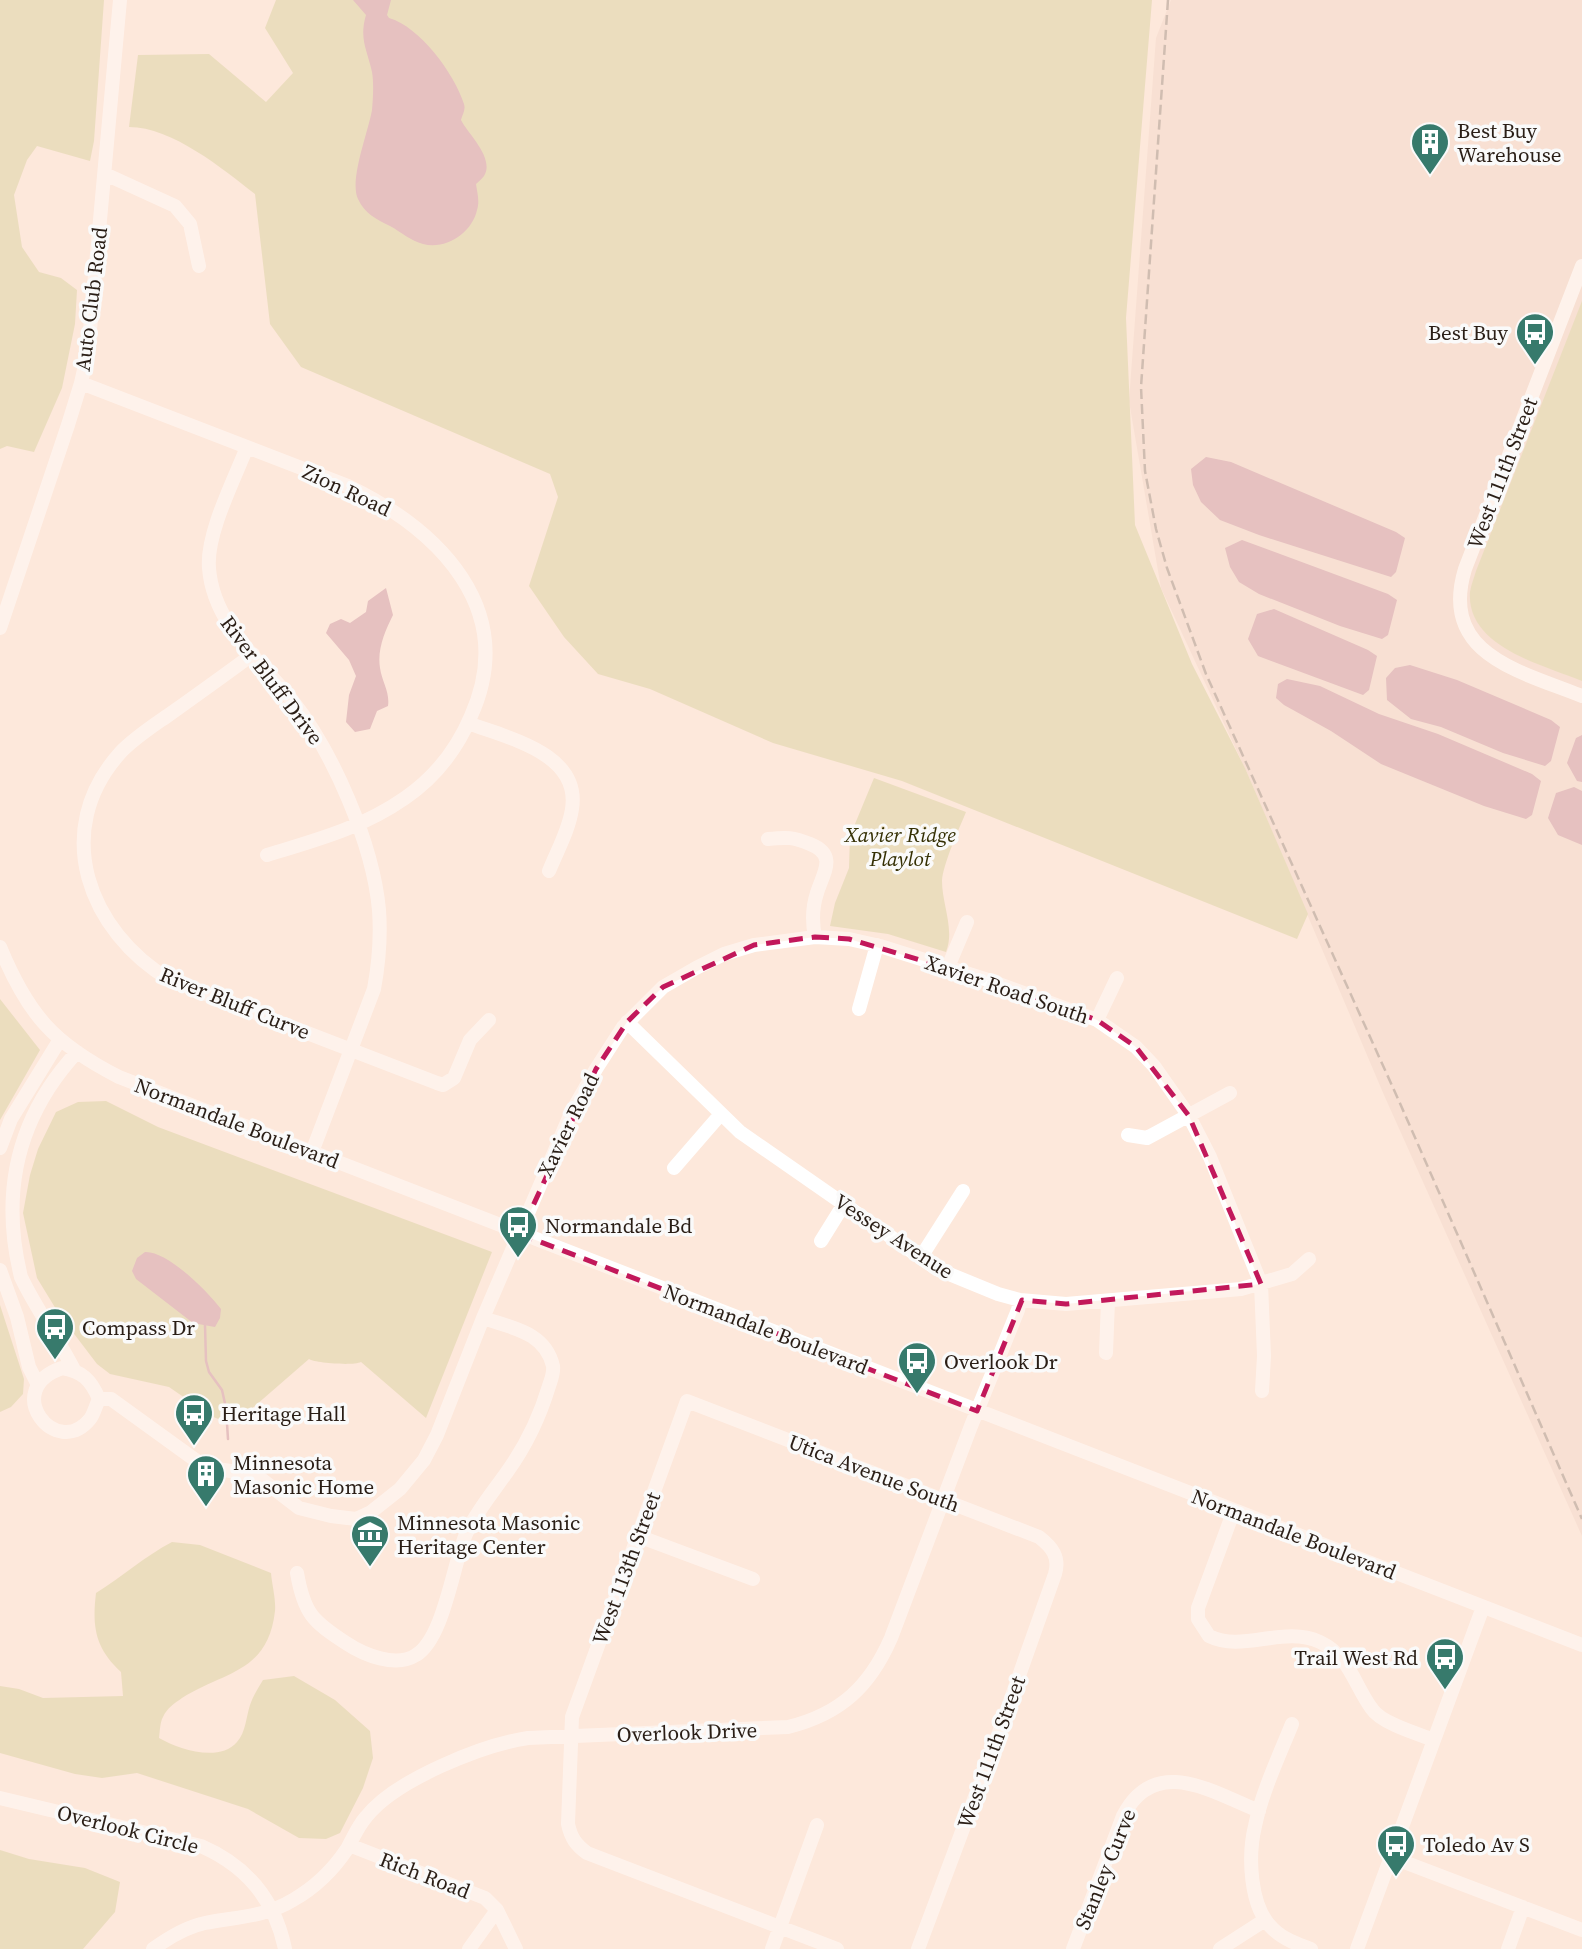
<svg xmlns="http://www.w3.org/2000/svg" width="1582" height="1949" font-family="'Source Serif 4',serif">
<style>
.built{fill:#f1d7c9}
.green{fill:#d6d09c}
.water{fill:#c992a0}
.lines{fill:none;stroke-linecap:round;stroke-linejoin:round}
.stream{stroke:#c992a0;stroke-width:2.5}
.minor{stroke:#fff;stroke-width:14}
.rail{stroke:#9a8a7f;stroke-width:2.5;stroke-dasharray:10 5;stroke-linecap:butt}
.marked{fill:none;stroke:#c2185b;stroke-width:5;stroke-dasharray:14 9;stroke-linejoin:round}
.labels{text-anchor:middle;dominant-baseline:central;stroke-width:7;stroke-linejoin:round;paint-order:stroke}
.poi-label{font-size:21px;fill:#2a1e16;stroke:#fafafa;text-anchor:start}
.street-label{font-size:21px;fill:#2a1e16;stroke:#fafafa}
.park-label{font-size:21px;font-style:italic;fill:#353004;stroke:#fafafa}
</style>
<rect width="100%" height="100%" fill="#fde8db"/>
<path class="built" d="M1171 0H1582V1536L1384 1095 1248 775 1161 588 1129 401 1156 38Z"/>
<path class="green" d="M0 0H104L94 141 90 161 37 146 27 160 14 195 22 247 39 272 61 278 77 290 75 324 62 388 34 452 7 446 0 449Z
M276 0H1152L1126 318 1135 525 1192 664 1245 768 1308 914 1297 939 902 781 773 743 650 689 598 674 564 637 529 586 558 497 550 474 301 367 270 324 255 194C223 169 172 127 129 127L138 55 209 54 266 102 293 73 265 28Z
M1582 301V681C1543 665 1466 647 1470 592 1471 585 1474 578 1476 571Z
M874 778 966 812C959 829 943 864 942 881 942 904 955 930 946 952L888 934 830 926 835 903 849 868 850 836Z
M0 999 40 1050 0 1120Z
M106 1101 158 1127 492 1252 426 1418 361 1362C353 1366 315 1363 309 1359L233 1425 211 1416 169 1387 110 1374 97 1364 59 1314 37 1278 23 1213 30 1175 38 1149 56 1112 78 1102Z
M0 1305 24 1379 23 1394 11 1407 0 1412Z
M172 1542 200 1545 271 1573C272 1585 276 1599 275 1611 268 1673 225 1671 182 1698 175 1703 167 1708 163 1717 160 1722 160 1731 159 1738 178 1749 219 1763 237 1742 246 1732 246 1717 250 1705 253 1696 258 1688 263 1680L294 1676 335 1700 370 1731 373 1758 363 1788 340 1833 326 1839 299 1838 248 1809 137 1773 102 1778 75 1774 0 1753V1686L19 1689 43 1698 123 1696 121 1672C95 1648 92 1627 96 1593 122 1577 145 1556 172 1542Z
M0 1850 29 1859 85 1868 120 1882 115 1912 83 1949H0Z"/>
<path class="water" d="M353 0H391L387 15 389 18C420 27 454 73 464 104 466 110 462 115 461 120 468 134 495 158 484 176 482 179 479 181 476 184 477 192 480 201 477 210 472 233 446 250 423 244 411 241 401 232 390 226 376 219 365 214 358 199 349 180 368 133 372 110 373 98 374 84 372 72 367 49 359 39 366 15Z
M1206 457 1231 462 1396 532 1405 538 1396 572 1391 577 1259 535 1220 520 1201 502 1193 485 1191 469Z
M1242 540 1388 594 1397 600 1388 635 1382 639 1340 626 1259 594 1239 582 1230 567 1225 548Z
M386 588 393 615C385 631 377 649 380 668 382 682 390 692 388 706L377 711 370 729 355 732 346 722 349 695 356 676 349 660 326 633 330 624 341 619 350 623 366 612 368 601Z
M1274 609 1368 650 1377 656 1369 690 1363 695 1258 656 1248 639 1257 614Z
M1410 665 1457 680 1551 720 1560 727 1551 761 1545 766 1503 753 1441 727 1411 719 1387 700 1386 678 1395 668Z
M1287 679 1320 686 1379 714 1438 734 1532 774 1541 781 1532 815 1526 819 1484 806 1381 764 1331 731 1284 705 1276 698 1278 684Z
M1582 735V782L1577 781 1567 763 1576 738Z
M1574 787 1582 791V845L1558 835 1548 818 1556 793Z
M145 1252C168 1251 208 1292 221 1309L220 1318 215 1327 193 1323 136 1279 132 1271 137 1258Z"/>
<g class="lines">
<path class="stream" d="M205 1325 206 1361 209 1372 222 1390 226 1408 228 1439"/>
<path class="minor" d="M105 174 175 206 190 224 199 266
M1582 266 1465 569C1439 655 1520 671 1582 696
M81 383 348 486C439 530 519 609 471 716 457 749 434 778 405 798 362 828 316 840 267 855
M247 447C234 480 206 534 209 568 213 623 259 660 292 700 333 752 373 844 379 910 381 937 379 962 374 989L312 1152
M0 628 68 425 81 383 88 352 120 0
M253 654C226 674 198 694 170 714 153 726 134 738 120 753 50 831 89 932 170 980L437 1083 443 1085 454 1078 470 1040 489 1020
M468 723C507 738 581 753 572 809 569 830 557 851 549 871
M768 839C787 837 793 837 810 844 838 855 823 873 817 893 812 908 812 922 815 937
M0 947C28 1015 54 1044 119 1077L1582 1645
M948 967 967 922
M859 1009 877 945
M1097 1020 1117 978
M627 1022 740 1132 937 1269 998 1294 1020 1300 1066 1304 1241 1289 1292 1274 1309 1259
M1128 1135 1147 1138 1230 1093
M0 1148 11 1119 59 1041
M674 1168 720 1115
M821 1241 844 1204
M921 1257 963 1191
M0 1270 17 1317 29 1367 37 1383
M1106 1353 1108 1301
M62 1368C82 1371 91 1380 99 1399 96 1405 94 1414 90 1419 56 1461 0 1389 62 1368Z
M74 1370C58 1338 36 1309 21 1277 0 1192 18 1116 77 1052
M99 1399H111L205 1467 256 1475 299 1508 331 1516 356 1519 371 1512 400 1489 424 1460 437 1435 483 1318 571 1113 596 1069 623 1027 663 987 696 968 724 954 754 945 815 937 849 939 880 946 988 980 1097 1020 1136 1047 1154 1066 1189 1116 1210 1157 1261 1284 1264 1356 1262 1391
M1234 1510 1198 1608V1619L1209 1636C1243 1653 1283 1625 1320 1642 1350 1656 1354 1685 1372 1709 1381 1723 1418 1734 1434 1740
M638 1536 753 1579
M297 1573C304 1613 312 1621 346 1643 364 1655 396 1668 416 1655 444 1638 453 1564 466 1534 476 1512 493 1492 507 1472 525 1447 540 1416 549 1386 551 1380 554 1373 553 1366 545 1332 512 1328 483 1318
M1292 1724C1279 1756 1262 1792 1255 1826 1248 1855 1249 1907 1273 1929 1283 1939 1297 1944 1311 1949
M0 1798 201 1846C247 1866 275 1900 285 1949
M349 1845 485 1898 497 1910 516 1949
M1391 1857 1582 1930
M153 1949C168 1938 186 1927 205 1923 236 1917 265 1917 293 1900 314 1888 333 1870 347 1849 353 1838 358 1826 366 1817 395 1780 482 1745 528 1738L788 1727C841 1714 870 1686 891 1638L971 1426 1018 1310 1020 1300
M469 1949 497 1910
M772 1949 817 1825
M837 1949 587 1853C576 1845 571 1838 568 1824L572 1717 687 1401 1039 1537C1052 1547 1060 1557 1055 1574L997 1738 918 1949
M1073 1949 1123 1816C1155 1754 1212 1792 1259 1811
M1220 1949 1265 1920
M1357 1949 1483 1607
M1508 1949 1523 1907"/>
<path class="rail" d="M1168 0 1141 387 1145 471 1156 529 1167 568 1206 674 1399 1101 1582 1519"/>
</g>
<path d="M0 0H1582V1949H0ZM815 937 849 939 988 980 1097 1020 1136 1047 1189 1116 1261 1284 1066 1304 1022 1300 977 1411 520 1234 596 1069 627 1022 663 987 754 945Z" fill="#fde8db" fill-opacity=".55" fill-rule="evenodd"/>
<path class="marked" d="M815 937 849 939 988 980 1097 1020 1136 1047 1189 1116 1261 1284 1066 1304 1022 1300 977 1411 520 1234 596 1069 627 1022 663 987 754 945Z"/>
<defs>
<symbol id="building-pin" viewBox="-11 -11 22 30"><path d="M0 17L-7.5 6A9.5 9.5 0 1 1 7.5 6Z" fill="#377a6c" stroke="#fafafa"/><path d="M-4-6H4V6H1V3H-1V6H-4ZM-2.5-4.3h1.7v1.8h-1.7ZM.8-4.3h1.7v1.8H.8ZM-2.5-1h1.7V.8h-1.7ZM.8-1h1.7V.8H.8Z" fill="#fff"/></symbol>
<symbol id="bus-pin" viewBox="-11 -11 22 30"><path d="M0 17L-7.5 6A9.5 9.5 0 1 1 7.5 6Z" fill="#377a6c" stroke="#fafafa"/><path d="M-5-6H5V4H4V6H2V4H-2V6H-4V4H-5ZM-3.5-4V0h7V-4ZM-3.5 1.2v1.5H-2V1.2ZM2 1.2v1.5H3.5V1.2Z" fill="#fff"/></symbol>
<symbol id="museum-pin" viewBox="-11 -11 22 30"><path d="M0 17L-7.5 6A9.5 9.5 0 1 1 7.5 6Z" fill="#377a6c" stroke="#fafafa"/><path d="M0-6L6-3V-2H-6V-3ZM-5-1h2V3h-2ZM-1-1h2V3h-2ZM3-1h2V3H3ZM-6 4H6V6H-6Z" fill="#fff"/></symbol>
</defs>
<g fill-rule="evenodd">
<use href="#building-pin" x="1408" y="120" width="44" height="60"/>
<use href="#bus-pin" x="1513" y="310" width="44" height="60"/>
<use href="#bus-pin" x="496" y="1203" width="44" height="60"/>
<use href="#bus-pin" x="33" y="1305" width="44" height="60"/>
<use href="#bus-pin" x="895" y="1339" width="44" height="60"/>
<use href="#bus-pin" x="172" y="1391" width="44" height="60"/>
<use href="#building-pin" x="184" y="1452" width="44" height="60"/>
<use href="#museum-pin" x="348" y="1512" width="44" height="60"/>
<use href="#bus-pin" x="1423" y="1635" width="44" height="60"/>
<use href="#bus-pin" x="1374" y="1822" width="44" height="60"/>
</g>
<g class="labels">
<g class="poi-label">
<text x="1457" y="130">Best Buy<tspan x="1457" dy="24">Warehouse</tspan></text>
<text x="1508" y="332" text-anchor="end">Best Buy</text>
<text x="545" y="1225">Normandale Bd</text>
<text x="82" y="1327">Compass Dr</text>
<text x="944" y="1361">Overlook Dr</text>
<text x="221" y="1413">Heritage Hall</text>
<text x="233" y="1462">Minnesota<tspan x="233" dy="24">Masonic Home</tspan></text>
<text x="397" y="1522">Minnesota Masonic<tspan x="397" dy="24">Heritage Center</tspan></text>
<text x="1418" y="1657" text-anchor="end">Trail West Rd</text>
<text x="1423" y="1844">Toledo Av S</text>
</g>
<g class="street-label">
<text transform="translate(91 299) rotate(-83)">Auto Club Road</text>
<text transform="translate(1502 473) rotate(-69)">West 111th Street</text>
<text transform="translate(347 490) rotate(25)">Zion Road</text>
<text transform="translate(272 680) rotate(53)">River Bluff Drive</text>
<text transform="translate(1007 989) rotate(19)">Xavier Road South</text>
<text transform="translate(235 1003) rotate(22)">River Bluff Curve</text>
<text transform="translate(237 1123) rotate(21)">Normandale Boulevard</text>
<text transform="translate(568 1125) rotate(-64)">Xavier Road</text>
<text transform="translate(894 1236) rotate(33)">Vessey Avenue</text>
<text transform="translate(766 1329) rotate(21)">Normandale Boulevard</text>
<text transform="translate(874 1473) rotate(21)">Utica Avenue South</text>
<text transform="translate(1294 1534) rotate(21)">Normandale Boulevard</text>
<text transform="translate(626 1568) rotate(-70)">West 113th Street</text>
<text transform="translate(687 1732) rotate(-2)">Overlook Drive</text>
<text transform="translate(991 1752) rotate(-70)">West 111th Street</text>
<text transform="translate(128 1829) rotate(14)">Overlook Circle</text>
<text transform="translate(1105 1869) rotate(-68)">Stanley Curve</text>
<text transform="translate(425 1875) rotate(21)">Rich Road</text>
</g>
<g class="park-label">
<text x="900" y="834">Xavier Ridge<tspan x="900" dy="24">Playlot</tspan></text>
</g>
</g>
</svg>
